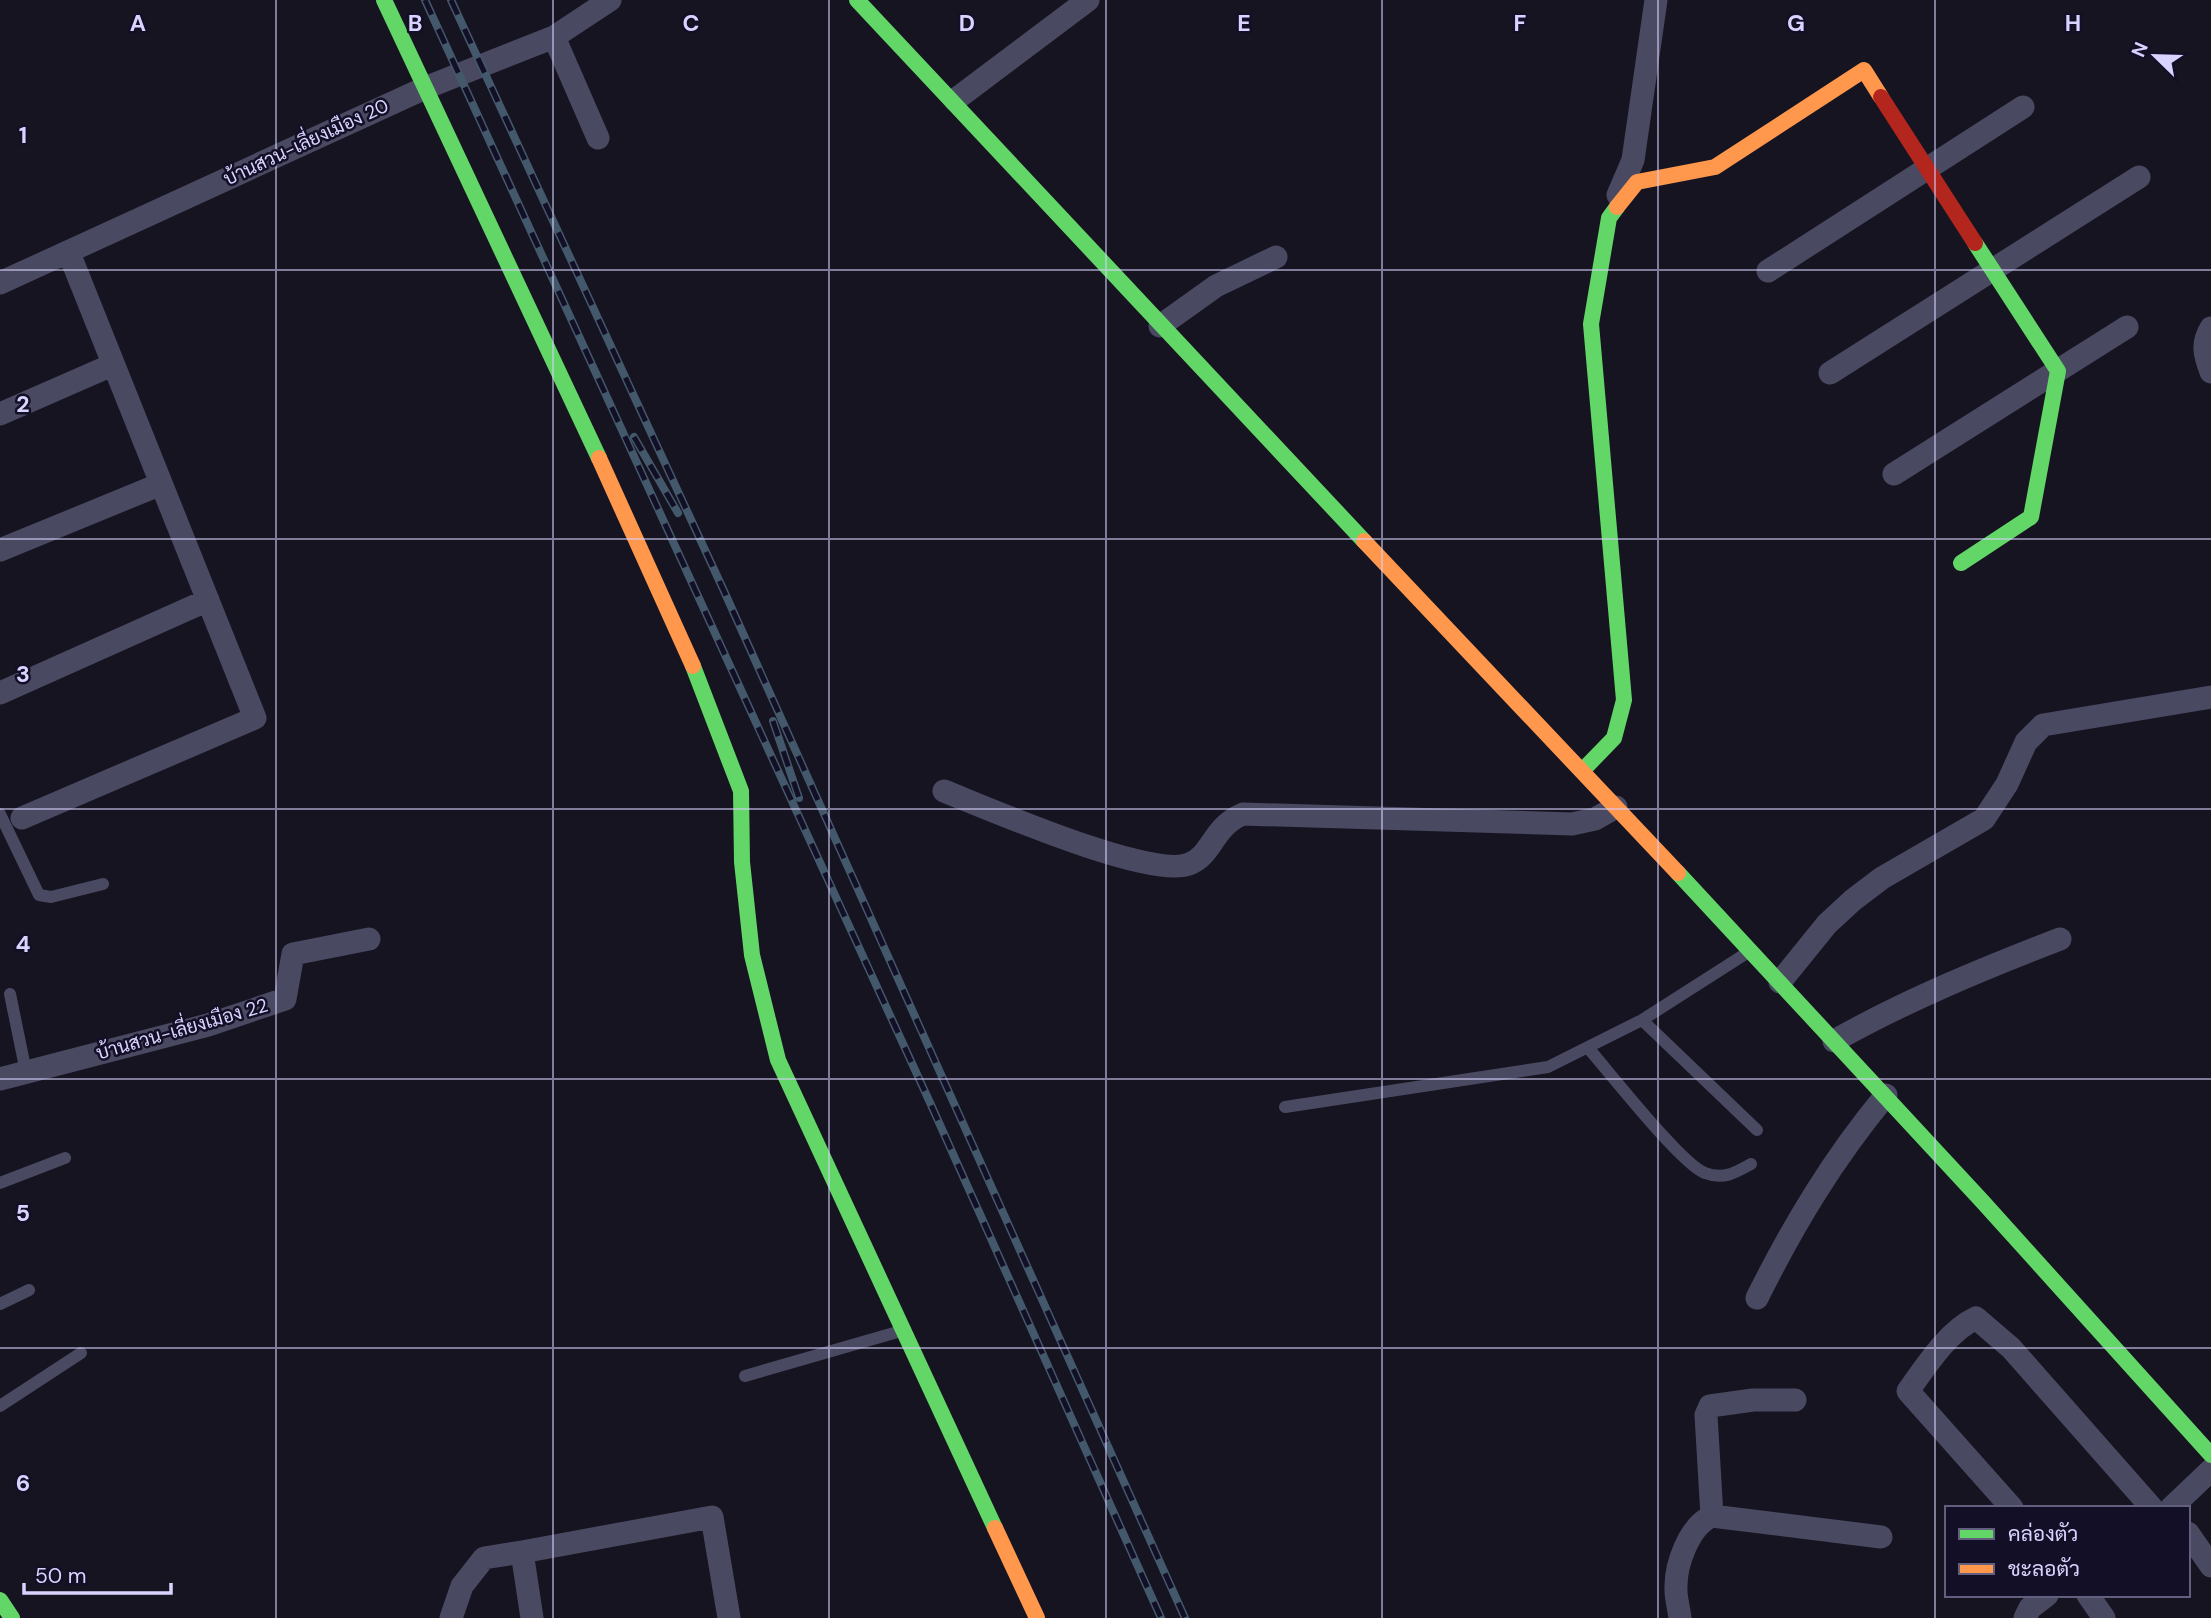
<svg xmlns="http://www.w3.org/2000/svg" width="2211" height="1618" font-family="'DM Sans',Sarabun,sans-serif">
<style>
.lines{fill:none;stroke-linecap:round;stroke-linejoin:round}
.lane{stroke:#4a4962;stroke-width:12}
.street{stroke:#4a4962;stroke-width:23}
.fast{stroke:#63d668;stroke-width:16}
.slow{stroke:#ff974d;stroke-width:16}
.jam{stroke:#b3261e;stroke-width:16}
.rail-casing{stroke:#43596b;stroke-width:8}
.rail{stroke:#130f26;stroke-width:5;stroke-dasharray:16;stroke-linecap:butt}
.grid{fill:none;stroke:#d9d4ff;stroke-width:2;stroke-opacity:0.55}
.labels{text-anchor:middle;dominant-baseline:central;stroke-width:5;stroke-linejoin:round;paint-order:stroke}
.street-label{font-size:19px;fill:#d9d4ff;stroke:#130f26}
.grid-label{font-size:23px;text-anchor:middle;font-weight:bold;fill:#d9d4ff;stroke:#130f26;stroke-width:5;stroke-linejoin:round;paint-order:stroke}
</style>
<rect width="100%" height="100%" fill="#161421"/>
<g class="lines">
<path class="lane" d="M0 814 39 895 51 897 103 884
M10 994 26 1072
M1642 1020 1757 1130
M1589 1049C1610 1073 1682 1165 1705 1173 1723 1180 1735 1173 1751 1164
M1285 1107 1548 1067 1642 1020 1750 951
M0 1183 65 1158
M0 1304 29 1290
M745 1376 901 1331
M0 1406 81 1353"/>
<path class="street" d="M554 37 598 138
M955 100 1088 0
M1618 195 1633 160 1656 0
M1768 271 2023 107
M0 283 425 88 554 37 610 0
M1160 326 1216 286 1276 257
M2211 328C2201 344 2205 356 2211 372
M1830 373 2139 177
M0 414 112 365
M1894 474 2127 327
M0 550 161 484
M0 693 208 600
M944 791C987 808 1152 880 1189 864 1213 855 1212 827 1243 814L1572 824 1595 819 1616 807
M22 818 255 718 69 253
M1780 982 1827 924 1853 900 1882 878 1984 819 2007 784 2026 742 2043 725 2211 697
M1834 1041C1907 1000 1982 969 2060 939
M0 1079 208 1025 285 999 293 954 369 939
M1757 1298C1794 1224 1833 1159 1886 1095
M2012 1508 1908 1391C1926 1366 1948 1331 1976 1318L2011 1348 2152 1508
M2171 1508 2211 1470
M1712 1516 1706 1415 1710 1406 1753 1400H1795
M2188 1533 2211 1566
M522 1552 712 1517 729 1618
M2088 1595 2104 1618
M451 1618 462 1586 484 1558 522 1552 532 1618
M1680 1618C1679 1609 1676 1599 1676 1590 1675 1565 1689 1526 1712 1516L1881 1537
M2025 1618 2030 1608 2047 1595"/>
<path class="fast" d="M384 0 599 458
M857 0 1364 541
M1961 563 2031 517 2058 371 1975 243
M693 666 741 791 742 862 752 955 778 1060 995 1528
M1582 771 1614 738 1624 700 1591 324 1609 218 1617 207
M1678 873 1982 1201 2211 1455
M0 1600 12 1618"/>
<path class="slow" d="M1617 207 1637 182 1715 167 1864 70 1881 97
M599 458 693 666
M1364 541 1678 873
M995 1528 1037 1618"/>
<path class="jam" d="M1881 97 1975 243"/>
<defs>
<path id="rail" d="M425 0 932 1107 1161 1618
M451 0 724 591 1185 1618
M634 437 678 513
M773 721 799 798"/>
</defs>
<use href="#rail" class="rail-casing"/>
<use href="#rail" class="rail"/>
</g>
<path class="grid" d="M276 0V1618M553 0V1618M829 0V1618M1106 0V1618M1382 0V1618M1658 0V1618M1935 0V1618M0 270H2211M0 539H2211M0 809H2211M0 1079H2211M0 1348H2211"/>
<g class="labels">
<g class="street-label">
<text transform="translate(306 142) rotate(-25)">บ้านสวน-เลี่ยงเมือง 20</text>
<text transform="translate(182 1029) rotate(-16)">บ้านสวน-เลี่ยงเมือง 22</text>
</g>
</g>
<g class="grid-label">
<text x="138" y="31">A</text>
<text x="415" y="31">B</text>
<text x="691" y="31">C</text>
<text x="967" y="31">D</text>
<text x="1244" y="31">E</text>
<text x="1520" y="31">F</text>
<text x="1796" y="31">G</text>
<text x="2073" y="31">H</text>
<text x="23" y="143">1</text>
<text x="23" y="412">2</text>
<text x="23" y="682">3</text>
<text x="23" y="952">4</text>
<text x="23" y="1221">5</text>
<text x="23" y="1491">6</text>
</g>
<rect x="1945" y="1506" width="245" height="91" fill="#130f26" stroke="#625e7d" stroke-width="2"/>
<rect x="1959" y="1529" width="35" height="10" fill="#63d668" stroke="#625e7d" stroke-width="2"/>
<text x="2008" y="1541" font-size="21" fill="#d9d4ff">คล่องตัว</text>
<rect x="1959" y="1564" width="35" height="10" fill="#ff974d" stroke="#625e7d" stroke-width="2"/>
<text x="2008" y="1576" font-size="21" fill="#d9d4ff">ชะลอตัว</text>
<g transform="translate(2155 56) rotate(293)" stroke="#130f26" stroke-width="5" paint-order="stroke">
<path d="M0-5L12 26L0 18L-12 26Z" fill="#d9d4ff"/>
<text y="-10" font-size="19" font-weight="bold" text-anchor="middle" fill="#d9d4ff">N</text>
</g>
<path d="M24 1583v10h147v-10" fill="none" stroke="#d9d4ff" stroke-width="3.5"/>
<text x="35" y="1583" font-size="21" fill="#d9d4ff" stroke="#130f26" stroke-width="5" paint-order="stroke">50 m</text>
</svg>
